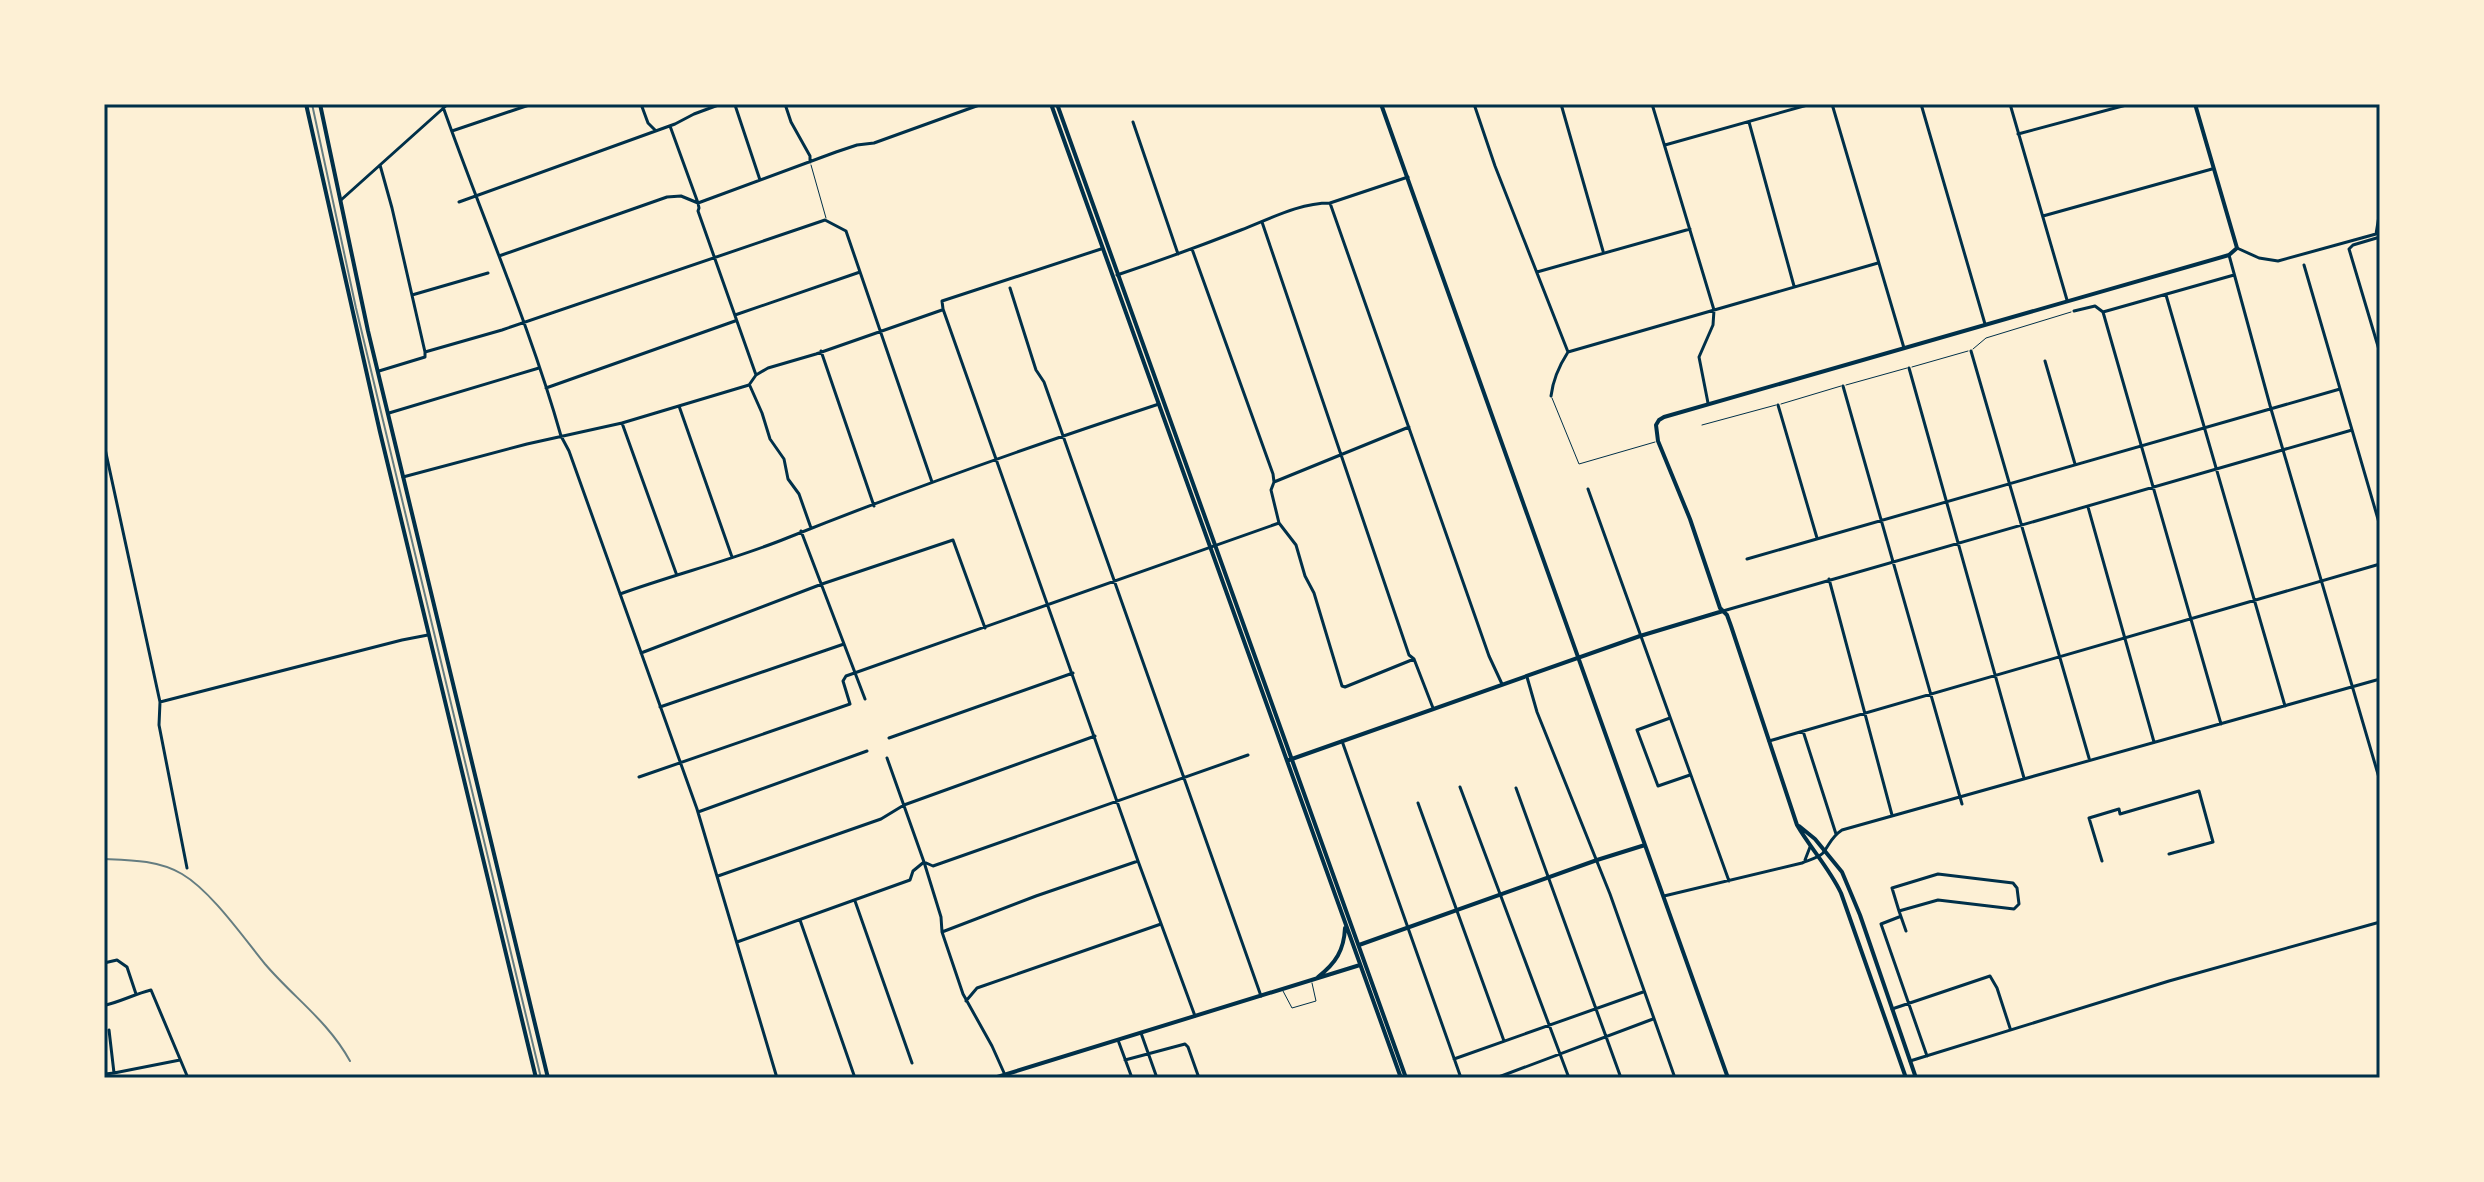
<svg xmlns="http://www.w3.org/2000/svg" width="2484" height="1182" font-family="'PT Sans Narrow',sans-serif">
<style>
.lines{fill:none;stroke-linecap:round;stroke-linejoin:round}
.service{stroke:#003049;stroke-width:1}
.minor{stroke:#003049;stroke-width:3}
.tertiary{stroke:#003049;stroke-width:4}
.secondary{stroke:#003049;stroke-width:4}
.tram{stroke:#657d81;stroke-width:2}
.rail{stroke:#657d81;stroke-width:2}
.neatline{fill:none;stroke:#003049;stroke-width:3}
</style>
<rect width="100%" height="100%" fill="#fdf0d5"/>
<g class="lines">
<path class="service" d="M811 165 826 218
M1973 349 1986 338 2071 312
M1912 367 1968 351
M1846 385 1907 368
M1552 398 1579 464 1655 442
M1781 404 1841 386
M1702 425 1776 405
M1283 991 1292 1008 1316 1001 1312 983"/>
<path class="minor" d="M442 104C481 215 529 323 561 436L569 451 697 809 777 1078
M641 104 648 123 655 130
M785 104 791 122 810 156V162
M1474 104 1495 166 1568 352
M1561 104 1603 251
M1652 104 1714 310 1713 325 1699 357 1708 403
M1832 104 1904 348
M1921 104 1985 324
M2010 104 2067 300
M735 105 760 180
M1133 122 1178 254
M1749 122 1794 286
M670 126 698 203 699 208 698 211 756 375
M452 131 532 104
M2018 134 2130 104
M1665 145 1811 104
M380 165 392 208 425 352
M341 200 448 104
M459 202 675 124 694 114 721 104
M1330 203 1489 656 1502 684
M2043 216 2212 169
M1262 222 1409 655 1414 659 1433 708
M2380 237 2353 245 2349 249 2380 353
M2237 248 2259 258 2278 261 2376 234 2380 210
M1192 249 1273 474 1274 482 1271 490 1279 523 1296 545 1305 576 1314 593 1342 686 1345 687 1414 659
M2229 255 2271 409 2380 781
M499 256 667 197 681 196 698 203 836 152 857 145 874 143 982 104
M2304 265 2380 526
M1537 272 1690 229
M1117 275C1159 261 1200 246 1241 230 1270 219 1299 203 1330 203L1408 177
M1010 288 1036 370 1044 382 1261 996
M412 295 488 273
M2166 295 2285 706
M943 309 1138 861 1195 1016
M943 309 942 301 1101 249
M2074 311 2095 306 2103 312 2234 275
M2103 312 2221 724
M735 315 860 272
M821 351 874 506
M1971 351 2089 758
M2045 361 2075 464
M1909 368 2024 778
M379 371 425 357V352L502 330 825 220 846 231 932 482
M750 386 762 413 770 439 784 459 788 479 799 494 811 528
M1843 386 1962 804
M546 388 735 321
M1551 396C1553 379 1559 366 1568 352L1878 263
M1778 405 1817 538
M679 406 732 557
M389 413 539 368
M622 423 676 573
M104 444 160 702 159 725 187 868
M403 477 527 444 622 423 749 385 756 375 768 368 816 354 942 310
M1274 482 1409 427
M1588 489 1729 881
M2088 507 2154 742
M801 531 865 699
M1747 559 2340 389
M1829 579 1892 815
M620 594C675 574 733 560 787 538 909 489 1034 445 1159 404
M1723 611 2352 430
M641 653 822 584 953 540 985 628
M1527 677 1537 712 1610 894 1675 1078
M160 702 402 640 428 635
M660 707 844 644
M1670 718 1637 730 1658 786 1690 775
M1803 731 1836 834
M889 738 1073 673
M1342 741 1461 1078
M1769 741 2380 564
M887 758 924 862 941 917 942 932 963 994 992 1046 1005 1075
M639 777 850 704 843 681 846 676 1279 523
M1460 787 1569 1078
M1516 788 1621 1078
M1418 803 1504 1041
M698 812 867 751
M1805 860 1810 847
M2102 861 2089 818 2119 809 2120 814 2199 791 2213 842 2169 854
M924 862 933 866 1248 755
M718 876 881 819 904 805 1095 736
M1664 896 1802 863C1809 860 1818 858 1823 853 1830 844 1831 837 1842 830L2380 679
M855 901 912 1063
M1899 911 1892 888 1938 874 2013 883 2017 888 2019 904 2014 909 1938 900 1899 911 1906 931
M1899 917 1881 924 1927 1056
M800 920 855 1078
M942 932 1036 896 1138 861
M737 942 910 880 913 871 924 862
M104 963 117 960 127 967 136 994
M966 1001 977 988 1161 924
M106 1005C122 1001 135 994 151 990L188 1078
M1892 1009 1990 976 1997 988 2010 1028
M1141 1033 1157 1078
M1118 1040 1132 1078
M1454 1059 1643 992
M1125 1060 1185 1044 1188 1047 1199 1078
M1910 1061 2169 981 2380 922
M114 1073 180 1060
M105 1078V1074L114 1073 109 1030
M1496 1078 1653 1019"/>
<path class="tertiary" d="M306 104 380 432 536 1078
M320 104 368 331 548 1078
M1381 104 1728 1078
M1289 760 1640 636 1723 611
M1799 826 1815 839 1842 872 1860 915 1916 1078
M1359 945 1597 860 1645 845
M1906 1078 1841 893C1829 868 1811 849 1797 825L1731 626 1727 615 1720 608 1690 519 1658 441 1656 425 1659 420 1664 417 2229 255 2237 248 2195 104"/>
<path class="secondary" d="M1051 104 1401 1078
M1057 104 1406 1078
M1318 977C1336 963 1344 950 1345 928
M994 1078 1360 965"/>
<path class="tram" d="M312 104 356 308 541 1078"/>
<path class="rail" d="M104 859C130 860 158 860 182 874 211 891 243 937 265 964 294 998 328 1021 350 1061"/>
</g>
<rect width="2484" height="1182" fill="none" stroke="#fdf0d5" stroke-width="212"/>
<rect x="106" y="106" width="2272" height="970" class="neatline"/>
</svg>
